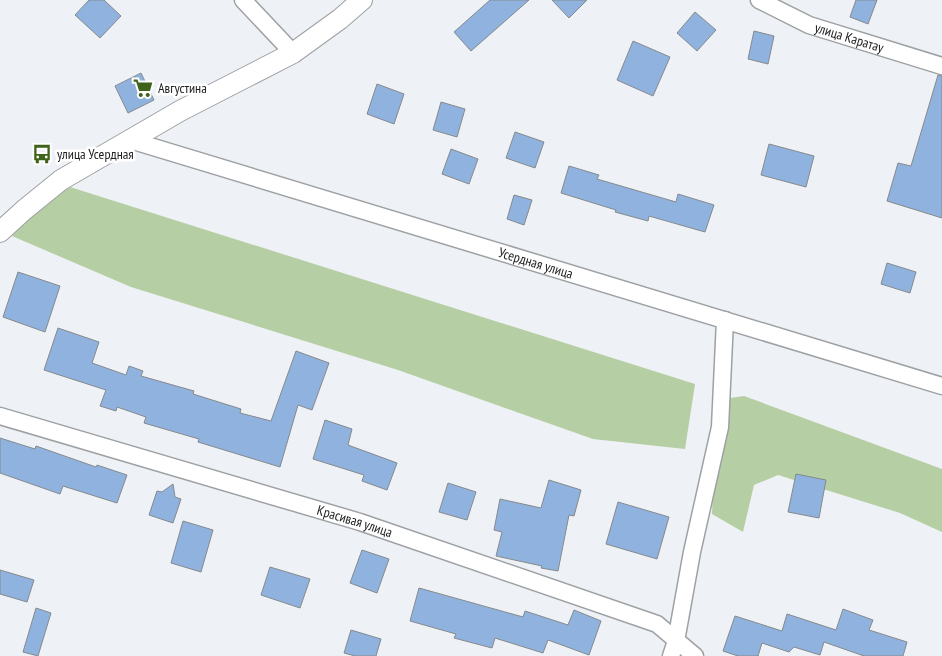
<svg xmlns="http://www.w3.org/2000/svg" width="942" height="656" font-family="'PT Sans Narrow',sans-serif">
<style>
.green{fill:#b6cea3}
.building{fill:#8fb3de;stroke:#86898c}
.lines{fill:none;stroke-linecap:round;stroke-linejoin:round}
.minor-casing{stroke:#9ea1a4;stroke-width:19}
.tertiary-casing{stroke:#9ea1a4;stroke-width:22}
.minor{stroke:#fff;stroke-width:16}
.tertiary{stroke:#fff;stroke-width:20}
.labels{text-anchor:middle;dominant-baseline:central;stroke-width:5;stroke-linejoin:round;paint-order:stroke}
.street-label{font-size:14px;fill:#1c1d1f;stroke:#fff}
.poi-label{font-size:14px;fill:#1c1d1f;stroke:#fff;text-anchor:start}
</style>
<rect width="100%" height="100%" fill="#eef1f5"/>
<path class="green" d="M70 187 695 384 685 449 593 439 398 370 131 287 12 236 30 214Z
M744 396 942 469V532L900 513 778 475 754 485 743 532 712 514 716 400Z"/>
<path class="building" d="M89 0H104L121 16 100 38 75 15Z
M490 0H529L471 51 454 32Z
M552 0H587L569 18Z
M856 0H877L868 24 850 17Z
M695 12 716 30 697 51 677 33Z
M754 31 774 36 768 64 748 59Z
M633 41 670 57 653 96 617 80Z
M141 73 154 100 128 113 115 86Z
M938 75 942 76V218L887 201 898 163 911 166Z
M377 84 404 94 394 124 367 114Z
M441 102 465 109 457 137 433 130Z
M515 132 544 142 535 168 506 158Z
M769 144 814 156 806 187 761 175Z
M451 149 478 159 469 184 442 174Z
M569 166 599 175 597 179 676 202 678 194 714 205 705 232 649 216 648 221 615 212 616 210 561 193Z
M514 195 532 200 524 225 507 219Z
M887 263 916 272 910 293 881 284Z
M18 272 60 286 45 332 3 317Z
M58 328 99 342 92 363 126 375 129 366 143 371 141 376 194 391 193 394 241 409 240 413 271 421 296 351 329 363 312 410 298 405 280 467 198 442 199 439 144 423 146 417 117 407 116 411 100 406 106 390 44 370Z
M325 420 352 429 348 445 397 463 387 490 362 481 364 475 313 459Z
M0 438 35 449 36 446 96 467 97 465 127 475 117 503 63 486 60 494 0 473Z
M796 474 826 480 819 518 788 512Z
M549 480 581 490 574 516 569 515 558 571 541 568 542 566 496 556 502 532 494 530 500 499 541 508Z
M448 483 476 492 467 520 439 512Z
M173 484 175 497 181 499 173 523 149 515 157 491 162 492Z
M618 502 669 517 657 559 606 544Z
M183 521 213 530 201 572 171 563Z
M362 550 389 559 377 593 350 583Z
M270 567 310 579 300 608 261 595Z
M0 570 34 580 27 602 0 594Z
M419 588 523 617 525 611 568 625 574 610 601 621 589 655 548 640 543 653 495 638 492 648 454 638 456 634 410 621Z
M36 608 51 613 38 656 23 652Z
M843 609 873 620 869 630 907 642 903 656H864L824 642 820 655 794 647 789 652 762 643 758 656H738L723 651 735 616 782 631 787 614 836 630Z
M351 630 381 639 376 656H355L344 653Z"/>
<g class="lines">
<defs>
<g id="minor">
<path d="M243 0 293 53"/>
<path id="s1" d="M759 0 809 25 942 66"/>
<path id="s2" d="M130 140 942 386"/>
<path id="s3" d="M0 416 360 522 657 624 695 656"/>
<path d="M671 656 676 641 692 552 720 427 725 320"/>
</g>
<path id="tertiary" d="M0 232 24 210 61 180 180 111 293 53 340 19 362 0"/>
</defs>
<use href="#minor" class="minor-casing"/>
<use href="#tertiary" class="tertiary-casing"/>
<use href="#minor" class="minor"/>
<use href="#tertiary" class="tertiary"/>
</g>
<defs>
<symbol id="supermarket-bare" viewBox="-9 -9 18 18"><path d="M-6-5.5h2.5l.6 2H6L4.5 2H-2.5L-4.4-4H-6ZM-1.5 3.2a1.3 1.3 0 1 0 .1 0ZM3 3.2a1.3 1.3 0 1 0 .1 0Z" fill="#40631b" stroke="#fff" stroke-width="2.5" paint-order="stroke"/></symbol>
<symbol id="bus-bare" viewBox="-9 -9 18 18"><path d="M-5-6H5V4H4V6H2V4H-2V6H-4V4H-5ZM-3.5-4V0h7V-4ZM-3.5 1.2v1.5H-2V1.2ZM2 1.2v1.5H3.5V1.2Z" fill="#40631b" stroke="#fff" stroke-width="2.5" paint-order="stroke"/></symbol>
</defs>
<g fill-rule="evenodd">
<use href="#supermarket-bare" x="129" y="74" width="28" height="28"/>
<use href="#bus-bare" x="28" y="140" width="28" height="28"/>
</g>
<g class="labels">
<g class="street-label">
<text stroke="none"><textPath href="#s1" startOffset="98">улица Каратау</textPath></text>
<text stroke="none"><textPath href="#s2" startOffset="424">Усердная улица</textPath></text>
<text stroke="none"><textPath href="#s3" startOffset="370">Красивая улица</textPath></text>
</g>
<g class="poi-label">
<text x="158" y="88">Августина</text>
<text x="57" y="154">улица Усердная</text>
</g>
</g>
</svg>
